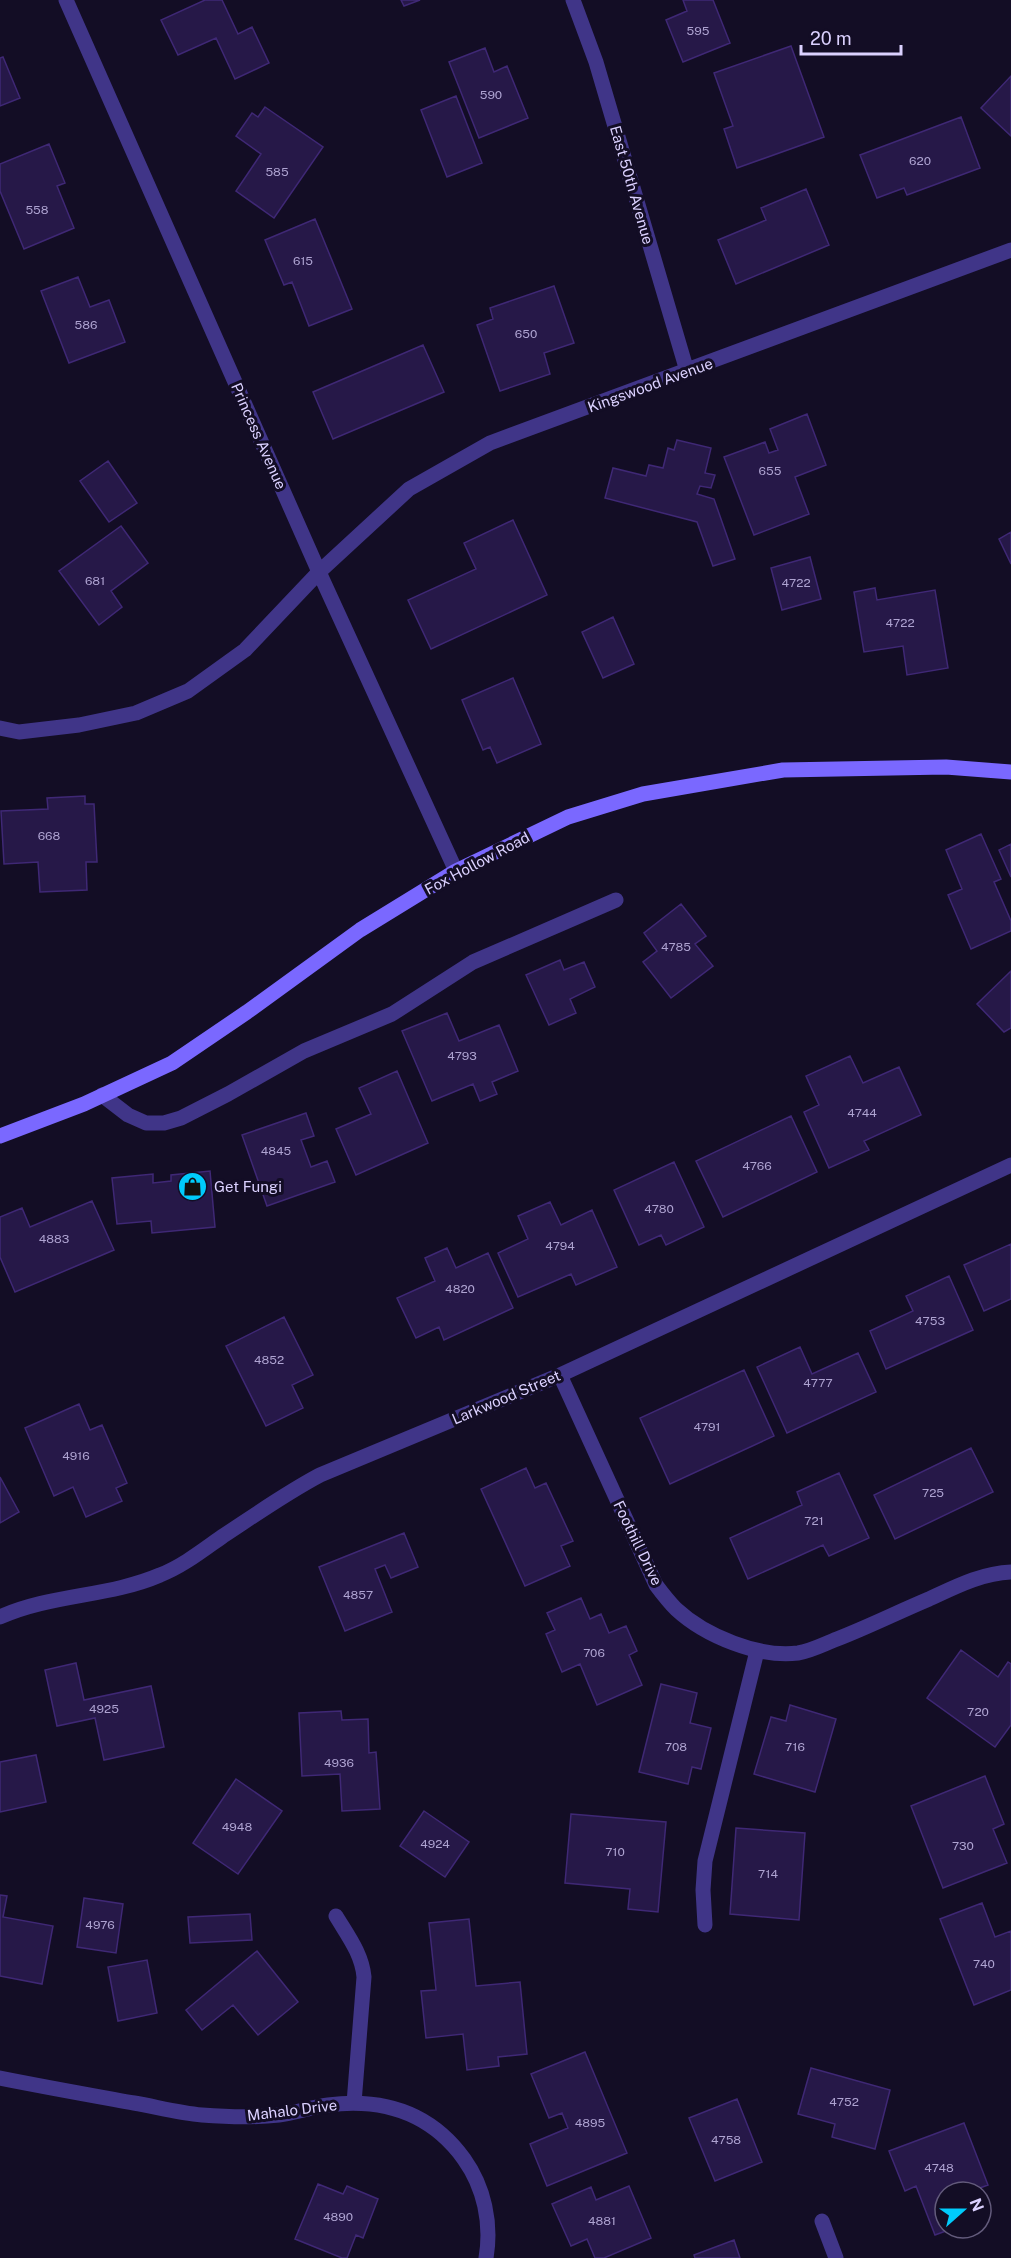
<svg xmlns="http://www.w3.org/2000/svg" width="1011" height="2258" font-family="'Public Sans',sans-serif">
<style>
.building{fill:#261848;stroke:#3f2875;stroke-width:1.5}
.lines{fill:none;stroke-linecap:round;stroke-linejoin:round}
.service{stroke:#403588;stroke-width:15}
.minor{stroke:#403588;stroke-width:15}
.secondary{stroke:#7a68ff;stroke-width:15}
.labels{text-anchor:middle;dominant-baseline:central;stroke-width:6;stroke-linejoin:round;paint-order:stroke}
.number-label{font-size:12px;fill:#aea3d1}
.street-label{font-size:15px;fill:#dbd1ff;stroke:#130d25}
.poi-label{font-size:15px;fill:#dbd1ff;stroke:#130d25;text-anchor:start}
</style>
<rect width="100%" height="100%" fill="#130d25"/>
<path class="building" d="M205 0H222L238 34 252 27 269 63 235 79 216 38 178 55 161 20Z
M401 0H420L404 6Z
M683 0H713L730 43 683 62 666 20 687 11Z
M791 46 824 137 737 168 724 129 733 126 714 73Z
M485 48 494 72 507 66 528 118 479 138 449 62Z
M3 57 20 98 0 106V58Z
M1011 76V136L981 108Z
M456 96 482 163 447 177 421 110Z
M265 107 323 147 274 218 236 191 261 154 236 136 252 113 258 117Z
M961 117 980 168 907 195 904 188 877 198 860 155Z
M49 144 65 183 57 186 74 228 24 249 0 191V164Z
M806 189 829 245 736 284 718 240 766 220 761 208Z
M315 219 352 309 309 326 292 282 284 285 265 240Z
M78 277 90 307 109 300 125 342 69 363 41 291Z
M554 286 574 343 544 353 550 374 500 391 477 325 493 319 490 308Z
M423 345 444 392 333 439 313 392Z
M807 414 826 465 795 477 809 514 754 535 724 457 765 442 769 453 778 450 770 429Z
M677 440 711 448 705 473 715 475 711 488 700 486 697 494 714 499 735 559 713 566 697 522 605 498 613 468 646 476 649 465 663 468 668 448 674 450Z
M108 461 137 503 109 522 80 481Z
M513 520 547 595 431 649 408 600 476 569 464 543Z
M121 526 148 563 111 591 122 607 99 625 59 571Z
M1011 532V564L999 539Z
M810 557 821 599 782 610 771 568Z
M875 588 877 600 935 590 948 668 907 675 903 646 864 652 854 592Z
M613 617 634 664 603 678 582 632Z
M513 678 541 744 497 763 490 747 483 750 462 700Z
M85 796V804H94L97 862H86L87 890 40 892 38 862 4 864 1 811 48 809 47 798Z
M981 834 1001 879 994 882 1011 921V931L971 949 948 895 962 889 946 850Z
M1011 844V877L999 850Z
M681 904 706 936 695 944 713 966 671 998 643 962 657 951 644 933Z
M560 960 564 970 584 962 595 987 570 999 576 1013 549 1025 526 975Z
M1011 971V1028L1004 1032 977 1004Z
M447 1013 459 1041 499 1025 518 1071 492 1082 497 1094 480 1101 473 1084 432 1101 402 1031Z
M850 1056 863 1083 899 1067 921 1115 864 1141 869 1150 829 1168 804 1112 819 1105 806 1076Z
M397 1071 428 1143 356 1175 336 1129 371 1114 359 1088Z
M306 1113 314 1136 301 1140 311 1167 327 1161 335 1182 267 1206 242 1135Z
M791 1116 817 1172 723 1217 696 1161Z
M674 1162 704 1227 666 1245 661 1235 639 1245 614 1190Z
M210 1171 215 1227 152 1233 151 1221 117 1224 112 1178 153 1174V1183L171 1181V1175Z
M92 1201 114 1250 15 1292 0 1257V1217L22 1208 30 1227Z
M550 1202 561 1225 592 1210 617 1267 576 1285 571 1274 518 1297 498 1253 528 1239 518 1216Z
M1011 1244V1299L984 1311 964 1265Z
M447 1248 456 1268 488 1253 513 1308 444 1340 439 1327 416 1338 397 1298 435 1281 425 1258Z
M949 1276 973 1330 886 1369 870 1331 913 1311 906 1296Z
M284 1317 313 1375 292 1385 303 1408 266 1426 226 1346Z
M800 1347 812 1374 858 1353 876 1392 787 1433 757 1367Z
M744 1370 774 1436 670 1484 640 1418Z
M79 1404 90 1430 102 1425 127 1483 116 1488 122 1501 86 1517 73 1487 54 1496 25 1428Z
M971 1448 993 1492 895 1539 874 1495Z
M526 1468 535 1488 546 1483 573 1541 561 1546 570 1566 525 1586 481 1489Z
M839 1473 869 1538 829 1556 823 1545 748 1579 730 1538 802 1505 797 1492Z
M0 1477 19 1512 0 1523Z
M404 1533 418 1567 391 1578 385 1565 375 1569 392 1612 345 1631 319 1567Z
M581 1598 590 1619 601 1614 609 1633 626 1626 637 1651 629 1655 642 1685 597 1705 580 1664 562 1672 546 1634 555 1630 547 1613Z
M961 1650 998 1677 1008 1662 1011 1664V1725L995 1747 927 1698Z
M76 1663 84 1700 151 1686 164 1747 104 1760 95 1718 57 1726 45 1670Z
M661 1684 697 1693 690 1723 711 1728 701 1769 692 1767 688 1784 639 1772Z
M790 1705 836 1719 815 1792 754 1774 771 1717 786 1721Z
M341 1711 342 1720 368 1719 369 1753 376 1752 380 1809 342 1811 340 1774 302 1776 299 1713Z
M36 1755 46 1802 0 1812V1762Z
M985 1776 1004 1824 993 1829 1007 1863 943 1888 911 1806Z
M236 1779 282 1811 238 1874 193 1843Z
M424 1811 469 1842 445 1877 400 1846Z
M571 1814 666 1822 658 1912 628 1909 630 1889 565 1883Z
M736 1828 805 1833 799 1920 730 1914Z
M0 1895 7 1896 3 1917 53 1926 42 1984 0 1976Z
M84 1898 123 1904 116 1953 77 1947Z
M982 1903 995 1937 1011 1931V1990L974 2005 940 1919Z
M250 1914 252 1940 190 1943 188 1917Z
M469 1919 476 1986 520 1982 527 2054 498 2057 499 2066 467 2070 463 2034 426 2038 421 1991 436 1990 429 1923Z
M257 1951 298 2002 258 2035 233 2005 202 2030 186 2010Z
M147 1960 157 2013 118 2021 108 1967Z
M585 2052 627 2153 547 2186 530 2144 568 2128 562 2113 549 2118 531 2074Z
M811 2068 890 2090 875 2149 832 2137 835 2124 798 2114Z
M737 2099 762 2162 715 2181 689 2118Z
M964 2123 988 2185 969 2192H945V2228H954L935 2235 916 2186 905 2191 889 2151Z
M318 2184 343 2194 347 2186 378 2199 363 2238 356 2235 347 2258H342L295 2239Z
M629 2186 651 2238 604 2258H595L587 2239 571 2246 552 2204 591 2187 596 2200Z
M734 2240 740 2258H695L694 2255Z"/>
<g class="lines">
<path class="service" d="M102 1095 128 1115 146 1123H164L181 1118 228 1094 304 1051 392 1014 473 962 616 900"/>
<path class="minor" d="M66 0 319 572 456 871
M573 0 596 62 687 371
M0 728 19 732 79 725 136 713 188 691 245 650 319 572 409 489 490 443 1011 250
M560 1375 656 1585C662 1593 669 1602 676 1609 705 1636 759 1658 798 1653 811 1651 824 1644 837 1639 868 1627 898 1612 929 1599 955 1587 982 1573 1011 1572
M0 1617C51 1594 109 1597 160 1575 183 1566 203 1550 223 1536 255 1515 286 1493 320 1475L560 1375 1011 1165
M336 1916C348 1936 362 1954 364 1977L354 2103
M705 1925 703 1890 705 1861 757 1651
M0 2078C45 2087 90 2095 134 2103 157 2107 179 2113 202 2115 228 2117 253 2118 279 2115 295 2113 311 2107 328 2105 383 2098 430 2112 464 2159 484 2187 492 2223 486 2258
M822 2221 836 2258"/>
<path class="secondary" d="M0 1136 84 1104 172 1063 247 1012 360 930 456 871 568 817 643 794 783 770 946 767 1011 772"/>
</g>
<defs>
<symbol id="shop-disc" viewBox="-11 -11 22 22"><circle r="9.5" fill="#00cbfc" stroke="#130d25"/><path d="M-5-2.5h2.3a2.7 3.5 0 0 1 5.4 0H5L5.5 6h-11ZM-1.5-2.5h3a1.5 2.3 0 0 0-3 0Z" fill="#111"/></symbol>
</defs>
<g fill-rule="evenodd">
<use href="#shop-disc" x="176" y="1170" width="33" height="33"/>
</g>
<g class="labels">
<g class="number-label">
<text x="698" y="31">595</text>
<text x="491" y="95">590</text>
<text x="920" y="161">620</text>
<text x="277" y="172">585</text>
<text x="37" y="210">558</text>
<text x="303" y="261">615</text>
<text x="86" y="325">586</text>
<text x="526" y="334">650</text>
<text x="770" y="471">655</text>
<text x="95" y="581">681</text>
<text x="796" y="583">4722</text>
<text x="900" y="623">4722</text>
<text x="49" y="836">668</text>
<text x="676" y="947">4785</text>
<text x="462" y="1056">4793</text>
<text x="862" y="1113">4744</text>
<text x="276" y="1151">4845</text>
<text x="757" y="1166">4766</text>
<text x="659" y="1209">4780</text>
<text x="54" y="1239">4883</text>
<text x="560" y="1246">4794</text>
<text x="460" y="1289">4820</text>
<text x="930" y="1321">4753</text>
<text x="269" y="1360">4852</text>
<text x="818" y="1383">4777</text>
<text x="707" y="1427">4791</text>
<text x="76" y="1456">4916</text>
<text x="933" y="1493">725</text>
<text x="814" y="1521">721</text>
<text x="358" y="1595">4857</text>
<text x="594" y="1653">706</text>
<text x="104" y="1709">4925</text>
<text x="978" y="1712">720</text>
<text x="676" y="1747">708</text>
<text x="795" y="1747">716</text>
<text x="339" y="1763">4936</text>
<text x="237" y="1827">4948</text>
<text x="435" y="1844">4924</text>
<text x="963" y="1846">730</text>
<text x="615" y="1852">710</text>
<text x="768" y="1874">714</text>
<text x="100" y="1925">4976</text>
<text x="984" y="1964">740</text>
<text x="844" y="2102">4752</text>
<text x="590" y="2123">4895</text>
<text x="726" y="2140">4758</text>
<text x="939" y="2168">4748</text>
<text x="338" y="2217">4890</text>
<text x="602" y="2221">4881</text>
</g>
<g class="street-label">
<text transform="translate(632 185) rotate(74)">East 50th Avenue</text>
<text transform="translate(650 385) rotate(-20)">Kingswood Avenue</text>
<text transform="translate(259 436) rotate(66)">Princess Avenue</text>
<text transform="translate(477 863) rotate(-28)">Fox Hollow Road</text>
<text transform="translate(506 1397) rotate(-23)">Larkwood Street</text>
<text transform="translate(638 1543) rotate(64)">Foothill Drive</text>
<text transform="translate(292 2110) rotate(-7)">Mahalo Drive</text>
</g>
<g class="poi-label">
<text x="214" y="1186">Get Fungi</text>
</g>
</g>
<g transform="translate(963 2210) rotate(69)"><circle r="28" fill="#130d25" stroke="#635b7c" stroke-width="1.5"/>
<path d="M0-4.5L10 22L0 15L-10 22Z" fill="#00cbfc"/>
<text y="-9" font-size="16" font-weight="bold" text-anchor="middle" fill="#dbd1ff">N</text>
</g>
<path d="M801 45v9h100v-9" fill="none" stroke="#dbd1ff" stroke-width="3"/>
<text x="810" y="45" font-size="18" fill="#dbd1ff" stroke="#130d25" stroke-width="4.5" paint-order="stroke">20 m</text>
</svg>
